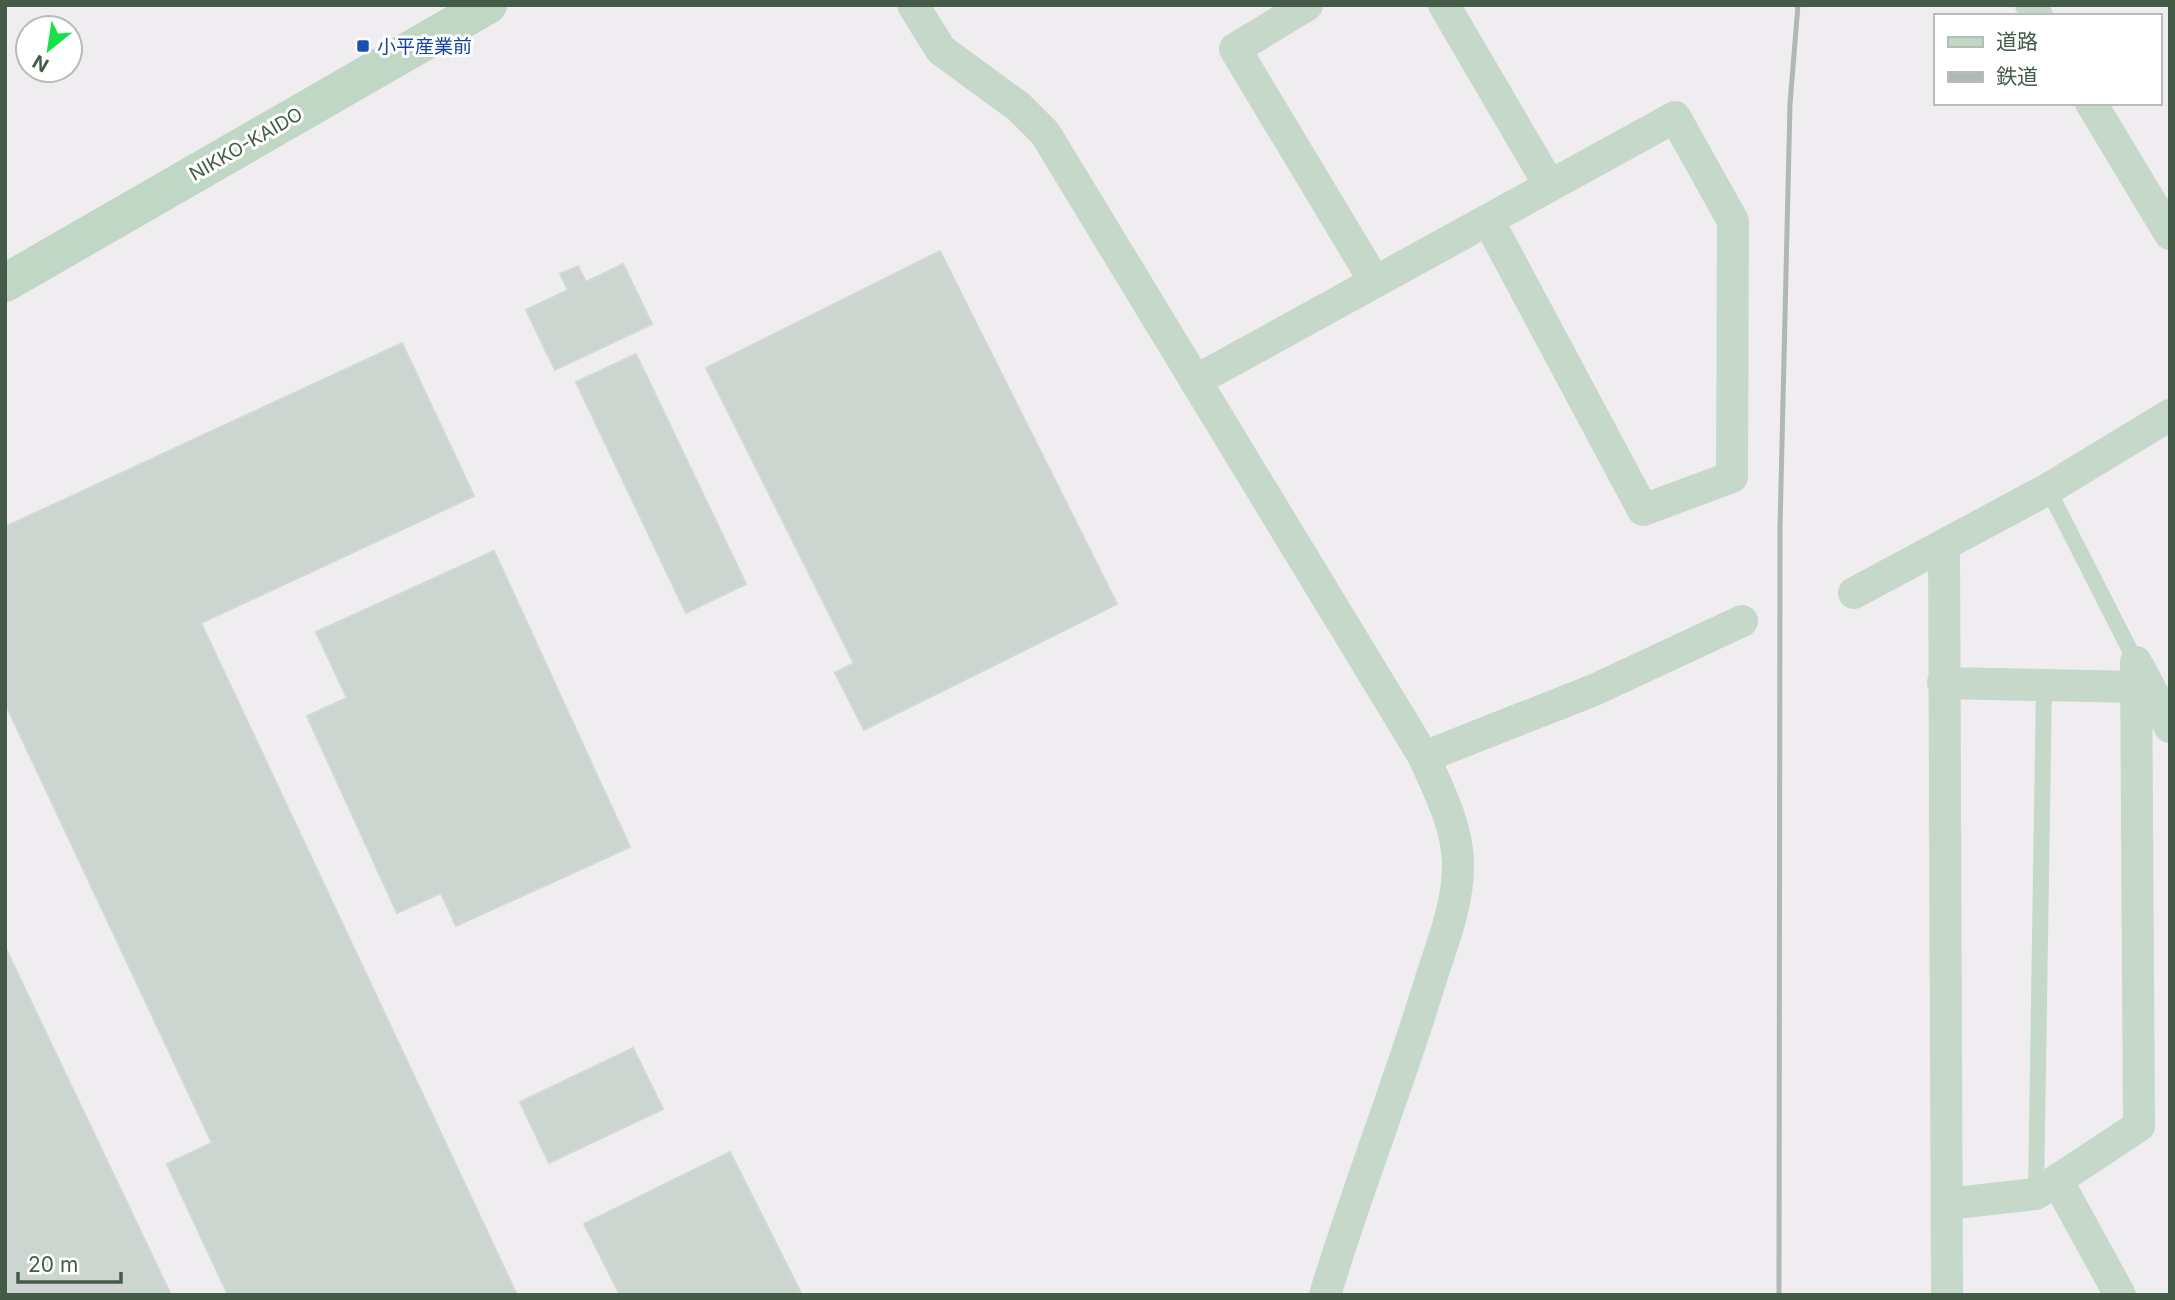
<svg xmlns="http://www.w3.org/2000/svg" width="2175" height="1300" font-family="Inter,'Noto Sans JP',sans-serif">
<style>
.building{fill:#ccd5cf;stroke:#d1d9d4;stroke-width:2}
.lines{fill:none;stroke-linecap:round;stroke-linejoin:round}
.service{stroke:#c6d8c9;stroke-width:16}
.minor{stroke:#c6d8c9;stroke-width:32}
.secondary{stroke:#bfd7c4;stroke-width:38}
.rail{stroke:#afb8b2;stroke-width:5}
.transit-dot{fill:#1a4fb4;stroke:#fff;stroke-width:2.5}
.labels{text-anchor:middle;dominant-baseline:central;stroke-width:6;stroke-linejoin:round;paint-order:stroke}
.transit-label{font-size:19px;fill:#164399;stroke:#fff;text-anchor:start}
.street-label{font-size:19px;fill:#455b49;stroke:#fff}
</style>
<rect width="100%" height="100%" fill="#efedf0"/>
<path class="building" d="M940 251 1117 604 864 730 835 673 854 663 706 368Z
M623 264 652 324 555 370 526 310 568 290 560 274 578 266 586 282Z
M402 343 474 496 201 623 517 1295H228L167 1164 212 1143 5 703V527Z
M636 354 746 584 686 613 576 382Z
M494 551 630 847 456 926 441 893 397 913 307 716 347 698 316 632Z
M5 947 171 1295H5Z
M633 1048 663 1109 549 1163 520 1102Z
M730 1152 802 1295H620L584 1224Z"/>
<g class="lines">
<path class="service" d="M2048 489 2136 662
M2036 1194 2044 685"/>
<path class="minor" d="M913 5 941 50 1019 107 1045 133 1424 757C1439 791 1457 825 1458 863 1459 903 1442 944 1430 982 1398 1087 1357 1189 1325 1295
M1307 5 1235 49 1375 282
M1444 5 1550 186
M2031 5 2037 16
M2091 103 2170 234
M1195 381 1675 117 1733 221 1732 477 1643 510 1488 220
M1944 545 1947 1295
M1854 593 2048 489 2170 415
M2140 669 2170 727
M1943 683 2137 687
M1424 757 1594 690 1742 621
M2057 1180 2120 1295
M1947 1204 2036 1194 2139 1126 2136 662"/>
<path class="secondary" d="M5 283 488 5"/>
<path class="rail" d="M1779 1295 1780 528 1790 104 1798 5"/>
</g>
<rect class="transit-dot" x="356" y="39" width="14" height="14" rx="3.5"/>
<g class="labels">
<g class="transit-label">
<text x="377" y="46">小平産業前</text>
</g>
<g class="street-label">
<text transform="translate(246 144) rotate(-30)">NIKKO-KAIDO</text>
</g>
</g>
<rect width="2175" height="1300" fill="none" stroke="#455b49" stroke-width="14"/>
<rect x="1934" y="14" width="228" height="91" fill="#ffffff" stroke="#b5bdb6" stroke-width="2"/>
<rect x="1948" y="37" width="35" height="10" fill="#bfd7c4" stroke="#b5bdb6" stroke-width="2"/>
<text x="1996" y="49" font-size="21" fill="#455b49">道路</text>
<rect x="1948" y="72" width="35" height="10" fill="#afb8b2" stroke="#b5bdb6" stroke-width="2"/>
<text x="1996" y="84" font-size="21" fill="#455b49">鉄道</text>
<g transform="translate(49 49) rotate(210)"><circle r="33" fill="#ffffff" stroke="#b5bdb6" stroke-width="2"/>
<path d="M0-5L12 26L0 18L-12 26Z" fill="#16e248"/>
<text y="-10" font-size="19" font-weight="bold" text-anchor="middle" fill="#455b49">N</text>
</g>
<path d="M18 1272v10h103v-10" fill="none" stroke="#455b49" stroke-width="3.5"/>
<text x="28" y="1272" font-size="21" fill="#455b49" stroke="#ffffff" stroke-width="5" paint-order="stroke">20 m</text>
</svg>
